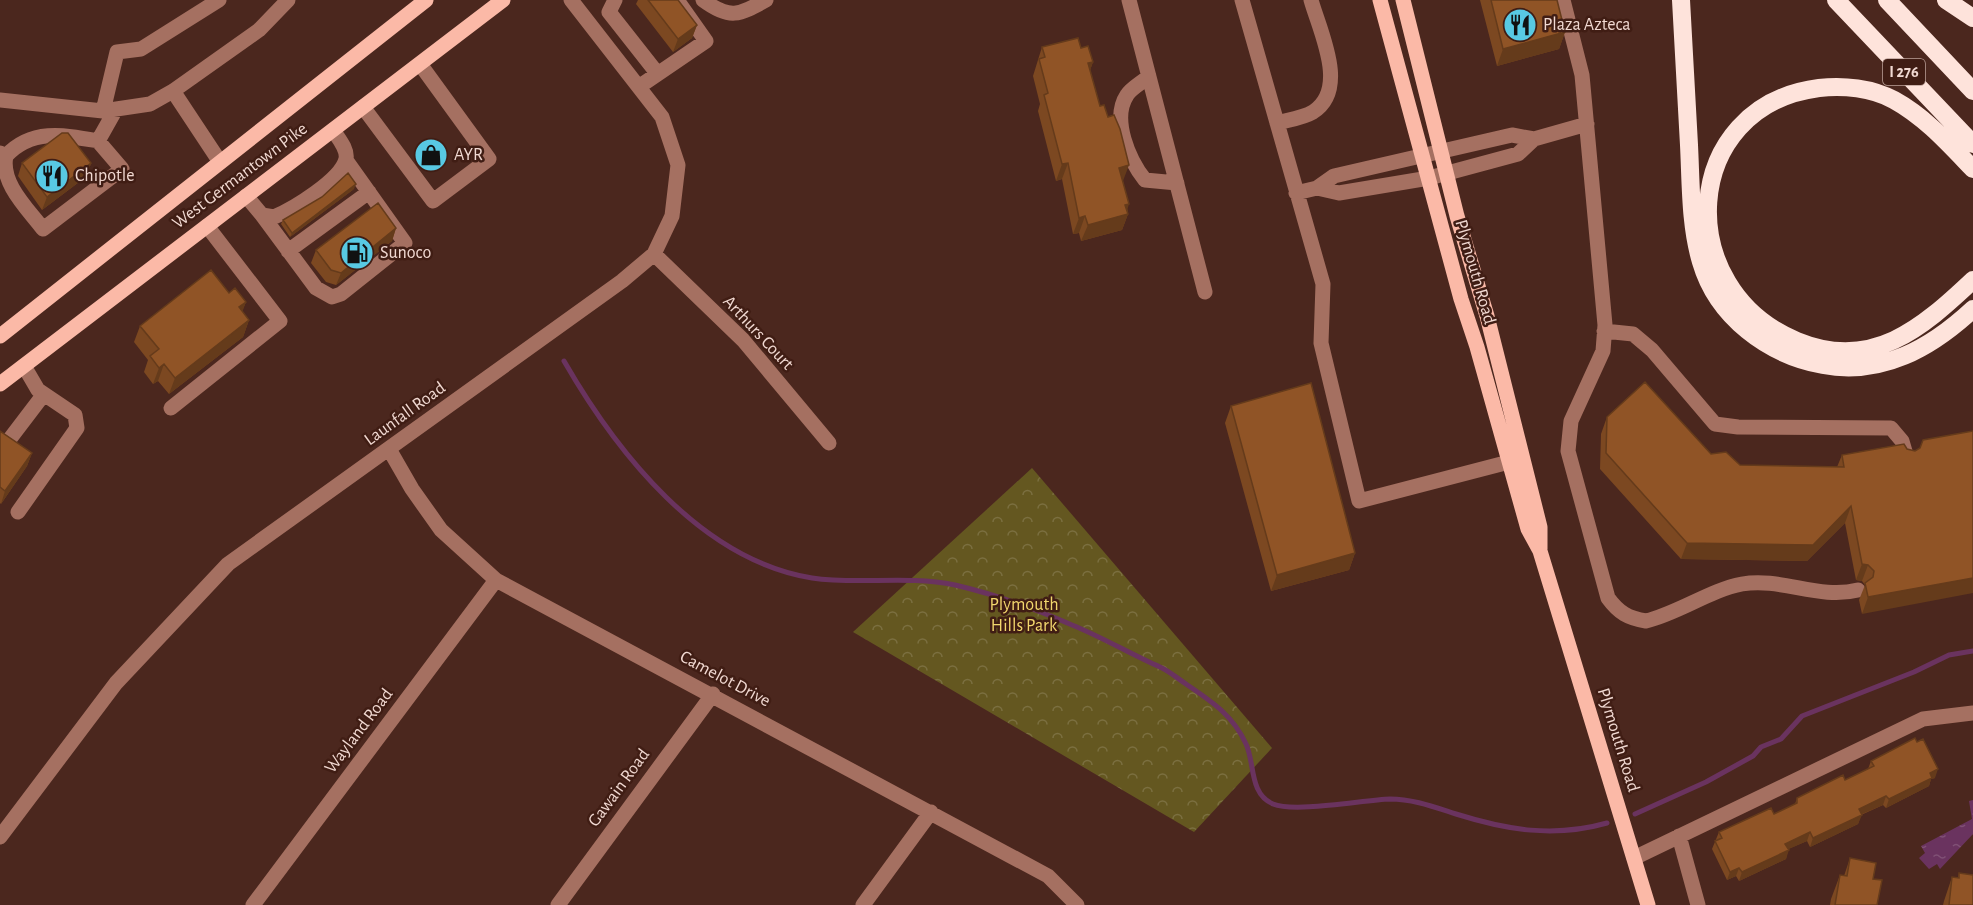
<svg xmlns="http://www.w3.org/2000/svg" width="1973" height="905" font-family="'Alegreya Sans',sans-serif">
<style>
.park{fill:url(#park-crowns)}
.water{fill:url(#water-ripples)}
.lines{fill:none;stroke-linecap:round;stroke-linejoin:round}
.stream{stroke:#6a335f;stroke-width:5}
.minor{stroke:#a57061;stroke-width:15}
.major{stroke:#fbb9a7;stroke-width:15}
.highway{stroke:#fee3db;stroke-width:18}
.wall{fill:#7c4821}
.shaded-wall{fill:#653b1b}
.building{fill:#905426;stroke:#653b1b;stroke-width:1.5}
.labels{text-anchor:middle;dominant-baseline:central;stroke-width:5;stroke-linejoin:round;paint-order:stroke}
.shield{fill:#401d14;stroke:#bca199;stroke-width:1.5}
.shield-label{font-size:16px;font-weight:bold;fill:#f1d9d2}
.poi-label{font-size:18px;fill:#f1d9d2;stroke:#401d14;text-anchor:start}
.street-label{font-size:18px;fill:#f1d9d2;stroke:#401d14}
.park-label{font-size:18px;fill:#f2d76d;stroke:#401d14}
</style>
<defs>
<pattern id="park-crowns" width="20" height="18" patternUnits="userSpaceOnUse" patternTransform="scale(1.5)"><rect width="20" height="18" fill="#645720"/><path d="M2 6a3 3 0 1 1 6 0M12 15a3 3 0 1 1 6 0" fill="none" stroke="#7b6f40"/></pattern>
<pattern id="water-ripples" width="26" height="14" patternUnits="userSpaceOnUse" patternTransform="scale(1.5)"><rect width="26" height="14" fill="#6a335f"/><path d="M2 4q2-2 4 0t4 0M15 11q2-2 4 0t4 0" fill="none" stroke="#805075"/></pattern>
</defs>
<rect width="100%" height="100%" fill="#4b271e"/>
<path class="park" d="M1032 468 1272 748 1194 832 853 632Z"/>
<path class="water" d="M1973 800V834L1940 869 1937 864 1929 869 1919 858 1925 853 1921 846 1972 819 1969 801Z"/>
<g class="lines">
<path class="stream" d="M564 361C617 453 701 560 812 578 859 585 905 575 955 585 994 594 1035 609 1072 625 1102 637 1132 655 1160 667 1169 671 1177 678 1186 684 1211 701 1233 715 1246 744 1255 763 1249 794 1273 804 1295 813 1363 800 1390 799 1413 799 1434 807 1456 814 1507 830 1554 838 1607 823
M1635 814 1706 782 1753 756 1761 747 1781 739 1802 716 1914 672 1949 655 1973 651"/>
<path class="minor" d="M615 0 609 12 657 73
M703 0C730 20 739 15 766 0
M1129 0 1205 292
M1242 0 1323 284 1321 343 1359 501 1509 462
M1563 0 1582 75 1605 325 1603 351 1571 421 1568 451 1608 598C1619 613 1628 618 1646 621 1679 613 1710 590 1742 584 1781 577 1819 600 1858 590
M1149 76C1143 82 1131 88 1127 95 1111 119 1129 160 1145 180L1177 183
M640 86 706 41 677 0
M173 91 220 162
M0 100 103 111 150 104 173 91 259 30 288 0
M363 107 433 201 489 159 420 64
M103 111 117 52 141 49 219 0
M1277 123C1288 120 1303 118 1313 112 1349 89 1320 32 1311 0
M0 153 6 156C0 183 28 209 43 229L122 169 98 141 116 109
M6 156C32 128 65 135 98 141
M1317 188 1339 193 1429 178 1518 154 1534 139
M1296 193 1317 188 1334 176 1512 135 1534 139 1587 124
M246 196 262 215 274 217C293 209 341 180 346 159 348 149 338 138 333 130
M262 215 316 288 332 297 341 294 405 243 346 160
M288 251 369 192
M654 254 743 340 829 443
M1604 331 1633 334 1652 350 1715 424 1738 427 1891 428 1902 441 1907 458
M171 408 280 321 207 226
M9 440 44 394
M389 449 412 489 441 530 496 580 1048 876 1077 905
M18 512 77 428 75 415 38 390 24 366
M1679 836 1698 905
M0 837 116 683 228 564 622 281 654 254 672 216 678 165 662 117 571 0
M1634 858 1923 719 1973 713
M253 905 496 580
M558 905 713 694
M863 905 931 812"/>
<path class="major" d="M1380 0 1461 299 1477 347 1528 529 1540 551 1648 905
M1403 0 1457 216 1487 316 1540 527V549
M0 336 426 0
M0 384 503 0"/>
<path class="highway" d="M1681 0C1684 48 1686 97 1689 145 1691 184 1690 225 1701 262 1717 317 1768 355 1823 365 1882 376 1931 348 1973 309
M1836 0 1973 144
M1887 0 1973 91
M1946 0 1973 18
M1973 169C1949 144 1925 117 1894 100 1872 88 1843 85 1819 88 1679 106 1671 290 1797 341 1872 372 1922 328 1973 280"/>
</g>
<path class="wall" d="M638 0H678L697 25 692 38 673 52 636 4Z
M1480 0H1557L1565 32 1559 49 1497 66Z
M1042 47 1081 48 1093 62 1090 70 1100 106 1123 181 1128 214 1122 230 1081 241 1079 233 1073 234 1062 179 1056 181 1038 111 1040 104 1033 76Z
M22 163H91L87 176 42 210 18 176Z
M354 189 290 237 281 224 283 220Z
M396 228 392 241 336 285 326 282 311 263 316 250Z
M246 302 242 311 249 320 243 337 169 394 158 381 153 384 144 372 148 360 134 342 140 326Z
M1231 406 1355 553 1349 570 1271 591 1225 423Z
M1607 417 1740 465 1837 467 1842 455 1907 449 1915 451 1920 448 1923 440 1973 431 1862 614 1859 600 1865 585 1862 581 1856 580 1845 523 1807 561 1681 559 1600 469 1601 434Z
M0 431 32 453 27 466 1 504 0 503Z
M1871 761 1935 778 1931 779 1929 786 1886 808 1883 805 1861 815 1858 824 1810 847 1807 841 1788 849 1786 859 1739 881 1736 876 1727 880 1712 849 1719 832 1774 814 1795 804 1797 798 1845 780 1868 769Z
M1850 858 1873 879 1877 905H1830L1831 899 1840 875 1844 876Z
M1959 873 1973 905H1943L1944 901 1952 877H1958Z"/>
<path class="shaded-wall" d="M697 25 692 38 673 52 678 39Z
M1565 32 1559 49 1497 66 1503 49Z
M1093 62 1087 79 1088 63Z
M91 163 87 176 42 210 47 197Z
M1068 163 1062 179 1056 181 1062 164Z
M1129 165 1123 181 1113 185 1119 168Z
M356 184 354 189 290 237 292 233Z
M1129 204 1126 214H1128L1122 230 1081 241 1088 225 1125 205Z
M1085 216 1079 233 1073 234 1079 218Z
M396 228 392 241 336 285 341 273Z
M246 302 240 318 239 307Z
M249 320 243 337 169 394 175 378Z
M164 364 158 381 153 384 159 368Z
M32 453 27 466 1 504 5 491Z
M1851 506 1845 523 1807 561 1681 559 1687 543Z
M1355 553 1349 570 1271 591 1277 575Z
M1862 564 1868 565 1862 581 1856 580Z
M1973 578V593L1862 614 1868 597Z
M1938 769 1935 778 1931 779 1929 786 1886 808 1889 799 1930 773Z
M1886 796 1883 805 1855 817 1859 809Z
M1862 815 1858 824 1810 847 1813 838Z
M1810 832 1807 841 1782 852 1785 844Z
M1789 850 1786 859 1739 881 1742 872Z
M1739 868 1736 876 1727 880 1730 872Z"/>
<path class="building" d="M648 0H678L697 25 678 39Z
M1491 0H1557L1565 32 1503 49Z
M1078 38 1081 48 1088 46 1093 62 1088 63 1100 106 1104 105 1108 117 1114 115 1120 129 1129 165 1119 168 1129 204 1125 205 1128 214 1088 225 1085 216 1079 218 1068 163 1062 164 1044 95 1048 93 1039 59 1045 57 1042 47Z
M62 133H68L91 163 47 197 22 163Z
M348 173 356 184 292 233 283 220 322 197Z
M378 203 396 228 341 273 331 270 316 250Z
M211 270 229 293 235 288 246 302 239 307 249 320 175 378 164 364 159 368 150 356 159 349 140 326Z
M1645 382 1711 454 1726 452 1740 465 1844 467 1842 455 1904 444 1907 449 1915 451 1920 448 1923 440 1973 431V578L1868 597 1865 583 1873 577 1874 571 1868 565 1862 564 1851 506 1813 545 1687 543 1606 453 1607 417Z
M1311 383 1355 553 1277 575 1231 406Z
M0 431 32 453 5 491 0 487Z
M1915 738 1917 742 1923 739 1938 769 1930 773 1932 778 1889 799 1886 796 1859 809 1862 815 1813 838 1810 832 1785 844 1789 850 1742 872 1739 868 1730 872 1715 841 1722 838 1719 832 1771 808 1774 814 1797 803V798L1843 775 1845 780 1874 766 1871 761Z
M1850 858 1876 863 1873 879 1882 880 1877 905H1835L1840 875 1847 876Z
M1959 873 1973 875V905H1949L1952 877 1959 878Z"/>
<defs>
<symbol id="restaurant-disc" viewBox="-11 -11 22 22"><circle r="9.5" fill="#58c9e3" stroke="#401d14"/><path d="M-5-6h1v4h1v-4h1v4h1v-4h1v5L-1.5 .5V6h-2V.5L-5-1ZM5-6V6H3V1.5H1.5Q1.5-4 5-6Z" fill="#111"/></symbol>
<symbol id="shop-disc" viewBox="-11 -11 22 22"><circle r="9.5" fill="#58c9e3" stroke="#401d14"/><path d="M-5-2.5h2.3a2.7 3.5 0 0 1 5.4 0H5L5.5 6h-11ZM-1.5-2.5h3a1.5 2.3 0 0 0-3 0Z" fill="#111"/></symbol>
<symbol id="fuel-disc" viewBox="-11 -11 22 22"><circle r="9.5" fill="#58c9e3" stroke="#401d14"/><path d="M-5.5-6h7V0h2V4h1.3V-2.5L3-4.5l.8-.8L6-3V5H2.5V1h-1V6h-7ZM-4.2-4.7v3.2H.2V-4.7Z" fill="#111"/></symbol>
</defs>
<g fill-rule="evenodd">
<use href="#restaurant-disc" x="1501" y="6" width="38" height="38"/>
<use href="#shop-disc" x="412" y="136" width="38" height="38"/>
<use href="#restaurant-disc" x="33" y="157" width="38" height="38"/>
<use href="#fuel-disc" x="338" y="234" width="38" height="38"/>
</g>
<g class="labels">
<rect class="shield" x="1883" y="59" width="42" height="26" rx="4.5"/>
<g class="shield-label">
<text x="1904" y="72">I 276</text>
</g>
<g class="poi-label">
<text x="1543" y="25">Plaza Azteca</text>
<text x="454" y="155">AYR</text>
<text x="75" y="176">Chipotle</text>
<text x="380" y="253">Sunoco</text>
</g>
<g class="street-label">
<text transform="translate(240 176) rotate(-37)">West Germantown Pike</text>
<text transform="translate(1475 272) rotate(74)">Plymouth Road</text>
<text transform="translate(758 333) rotate(47)">Arthurs Court</text>
<text transform="translate(405 414) rotate(-36)">Launfall Road</text>
<text transform="translate(725 679) rotate(28)">Camelot Drive</text>
<text transform="translate(359 731) rotate(-53)">Wayland Road</text>
<text transform="translate(1618 740) rotate(73)">Plymouth Road</text>
<text transform="translate(619 788) rotate(-54)">Gawain Road</text>
</g>
<g class="park-label">
<text x="1024" y="605">Plymouth<tspan x="1024" dy="21">Hills Park</tspan></text>
</g>
</g>
</svg>
